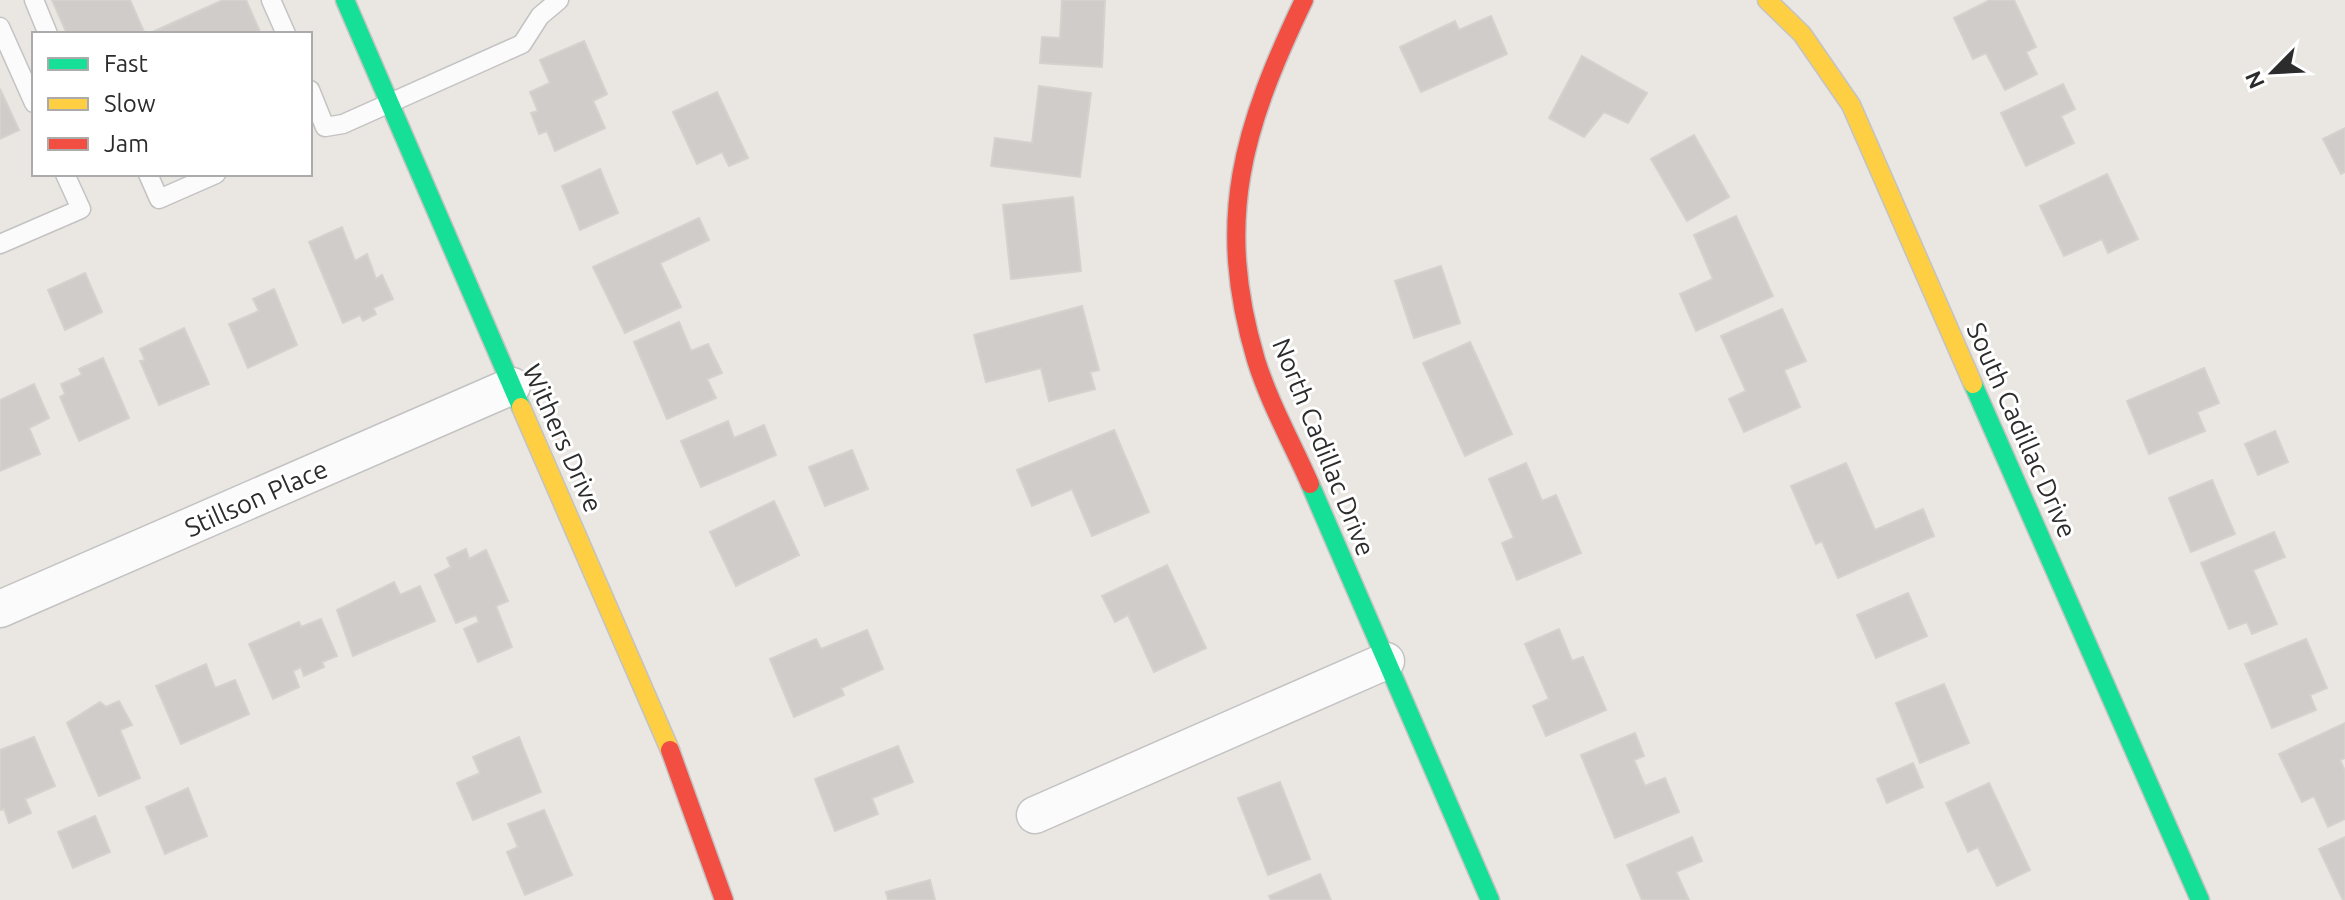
<svg xmlns="http://www.w3.org/2000/svg" width="2345" height="900" font-family="Ubuntu,sans-serif">
<style>
.building{fill:#cfccc9;stroke:#d5d2ce;stroke-width:2}
.lines{fill:none;stroke-linecap:round;stroke-linejoin:round}
.lane-casing{stroke:#c3c3c3;stroke-width:21}
.street-casing{stroke:#c3c3c3;stroke-width:39}
.fast-casing{stroke:#c3c3c3;stroke-width:21}
.slow-casing{stroke:#c3c3c3;stroke-width:21}
.jam-casing{stroke:#c3c3c3;stroke-width:21}
.lane{stroke:#fcfbfb;stroke-width:18}
.street{stroke:#fcfbfb;stroke-width:36}
.fast{stroke:#16e098;stroke-width:18}
.slow{stroke:#ffcf43;stroke-width:18}
.jam{stroke:#f24e42;stroke-width:18}
.labels{text-anchor:middle;dominant-baseline:central;stroke-width:6;stroke-linejoin:round;paint-order:stroke}
.street-label{font-size:26px;fill:#2c2c2c;stroke:#fff}
</style>
<rect width="100%" height="100%" fill="#eae6e2"/>
<path class="building" d="M52 0H130L145 34H67Z
M223 0H246L261 34H148Z
M1062 0H1105L1102 67 1040 63 1042 37 1060 38Z
M1990 0H2014L2036 47 2026 52 2037 74 2005 90 1986 53 1973 59 1954 18Z
M1491 16 1507 54 1421 92 1400 47 1455 21 1459 30Z
M584 41 607 94 593 101 605 128 555 151 547 131 539 134 531 113 538 111 530 92 550 83 540 60Z
M1582 56 1647 93 1628 123 1604 112 1584 137 1549 118Z
M2063 84 2075 109 2061 116 2074 143 2026 166 2001 113Z
M1039 86 1091 93 1080 177 991 166 995 138 1032 143Z
M0 89 19 130 0 139Z
M717 92 748 158 729 166 722 152 697 164 673 112Z
M2345 128V172L2341 174 2323 139Z
M1694 135 1729 197 1687 221 1651 159Z
M600 169 618 213 580 230 562 186Z
M2107 174 2138 239 2108 253 2102 239 2064 256 2040 206Z
M1073 197 1081 271 1011 279 1003 205Z
M1736 216 1773 296 1696 331 1680 294 1713 279 1694 235Z
M699 218 709 240 660 263 681 307 625 333 593 267Z
M342 227 355 261 367 254 376 279 382 275 393 299 373 308 376 314 363 321 360 315 343 323 309 242Z
M1441 266 1460 323 1414 338 1395 281Z
M85 273 102 312 65 330 48 290Z
M274 289 297 345 248 368 229 324 259 311 253 299Z
M1082 306 1099 370 1090 372 1095 389 1049 401 1041 368 986 382 974 335Z
M1782 309 1806 361 1784 370 1800 407 1744 432 1729 399 1746 391 1721 336Z
M679 322 691 351 708 344 722 373 707 379 716 398 667 419 634 342Z
M184 328 209 384 159 405 140 361 145 360 140 349Z
M1470 342 1512 434 1465 456 1423 363Z
M103 358 129 418 79 441 60 397 65 394 61 384 82 375 79 369Z
M2204 368 2219 403 2197 412 2205 431 2149 454 2127 401Z
M34 384 49 418 29 428 40 454 0 471V400Z
M728 421 734 438 764 425 776 455 701 487 681 441Z
M1114 430 1149 512 1092 536 1072 489 1032 506 1017 470Z
M2275 431 2288 462 2258 475 2245 444Z
M852 450 868 489 825 506 809 467Z
M1526 463 1542 501 1556 495 1581 553 1517 580 1502 543 1514 538 1489 479Z
M1846 463 1875 530 1923 509 1934 536 1838 578 1822 541 1816 544 1791 486Z
M2212 480 2235 534 2191 552 2169 498Z
M774 501 799 555 736 586 710 532Z
M2274 532 2285 557 2253 570 2277 624 2252 634 2247 622 2229 629 2201 563Z
M466 549 469 559 486 550 508 601 496 606 512 647 478 662 464 629 479 622 476 615 456 623 435 575 451 567 447 558Z
M1167 565 1206 648 1154 672 1128 615 1115 622 1102 596Z
M394 582 400 595 420 586 435 621 353 656 337 610Z
M1908 593 1927 636 1876 658 1857 615Z
M321 619 337 656 322 662 324 667 304 676 301 667 293 671 299 687 273 699 249 644 299 622 301 627Z
M1559 629 1572 661 1583 657 1606 710 1546 736 1533 706 1549 699 1525 644Z
M867 630 883 669 841 688 844 695 794 717 770 659 816 639 821 649Z
M2306 639 2327 688 2310 695 2316 710 2272 728 2245 664Z
M206 664 215 688 235 680 249 714 181 744 156 686Z
M1944 684 1969 743 1920 763 1896 703Z
M119 701 132 725 120 730 140 778 99 796 67 723 100 702 106 707Z
M2345 723V758L2340 760 2345 771V819L2328 827 2314 796 2302 802 2279 754Z
M1635 733 1644 756 1634 760 1645 786 1665 778 1679 812 1615 838 1581 755Z
M34 737 55 786 25 799 31 813 9 823 4 809 0 810V750Z
M519 737 541 792 473 820 457 783 480 773 473 757Z
M898 746 913 782 872 798 878 814 835 831 815 779Z
M1913 763 1923 787 1887 803 1877 779Z
M1280 782 1310 859 1268 875 1238 798Z
M1989 783 2030 870 1997 886 1978 847 1968 852 1946 803Z
M188 788 207 836 165 854 146 807Z
M544 810 572 875 525 895 507 852 518 847 508 824Z
M95 816 110 852 73 868 58 832Z
M1692 837 1702 861 1676 872 1689 900H1642L1627 865Z
M2345 837V900H2343L2319 849Z
M1320 874 1331 900H1271L1269 896Z
M930 880 935 900H888L886 892Z"/>
<g class="lines">
<defs>
<path id="lane" d="M34 0 48 34
M271 0 286 34
M0 27 34 103
M310 90 325 127 343 124 522 44 540 16 559 0
M148 174 159 199 216 174
M0 244 81 209 65 174"/>
<path id="street" d="M0 609 512 386
M1035 815 1386 661"/>
<path id="fast" d="M345 0 521 407
M1973 384 2200 900
M1310 484 1490 900"/>
<path id="slow" d="M1767 0 1802 34 1851 105 1973 384
M521 407 670 750"/>
<path id="jam" d="M1304 0C1243 128 1214 219 1256 360 1269 402 1292 443 1310 484
M670 750 724 900"/>
</defs>
<use href="#lane" class="lane-casing"/>
<use href="#street" class="street-casing"/>
<use href="#fast" class="fast-casing"/>
<use href="#slow" class="slow-casing"/>
<use href="#jam" class="jam-casing"/>
<use href="#lane" class="lane"/>
<use href="#street" class="street"/>
<use href="#fast" class="fast"/>
<use href="#slow" class="slow"/>
<use href="#jam" class="jam"/>
</g>
<g class="labels">
<g class="street-label">
<text transform="translate(2022 430) rotate(66)">South Cadillac Drive</text>
<text transform="translate(563 438) rotate(66)">Withers Drive</text>
<text transform="translate(1324 447) rotate(68)">North Cadillac Drive</text>
<text transform="translate(256 498) rotate(-24)">Stillson Place</text>
</g>
</g>
<rect x="32" y="32" width="280" height="144" fill="#ffffff" stroke="#ababab" stroke-width="2"/>
<rect x="48" y="58" width="40" height="12" fill="#16e098" stroke="#ababab" stroke-width="2"/>
<text x="104" y="72" font-size="24" fill="#2c2c2c">Fast</text>
<rect x="48" y="98" width="40" height="12" fill="#ffcf43" stroke="#ababab" stroke-width="2"/>
<text x="104" y="112" font-size="24" fill="#2c2c2c">Slow</text>
<rect x="48" y="138" width="40" height="12" fill="#f24e42" stroke="#ababab" stroke-width="2"/>
<text x="104" y="152" font-size="24" fill="#2c2c2c">Jam</text>
<g transform="translate(2273 72) rotate(246)" stroke="#ffffff" stroke-width="6" paint-order="stroke">
<path d="M0-6L14 30L0 20L-14 30Z" fill="#2c2c2c"/>
<text y="-12" font-size="22" font-weight="bold" text-anchor="middle" fill="#2c2c2c">N</text>
</g>
</svg>
